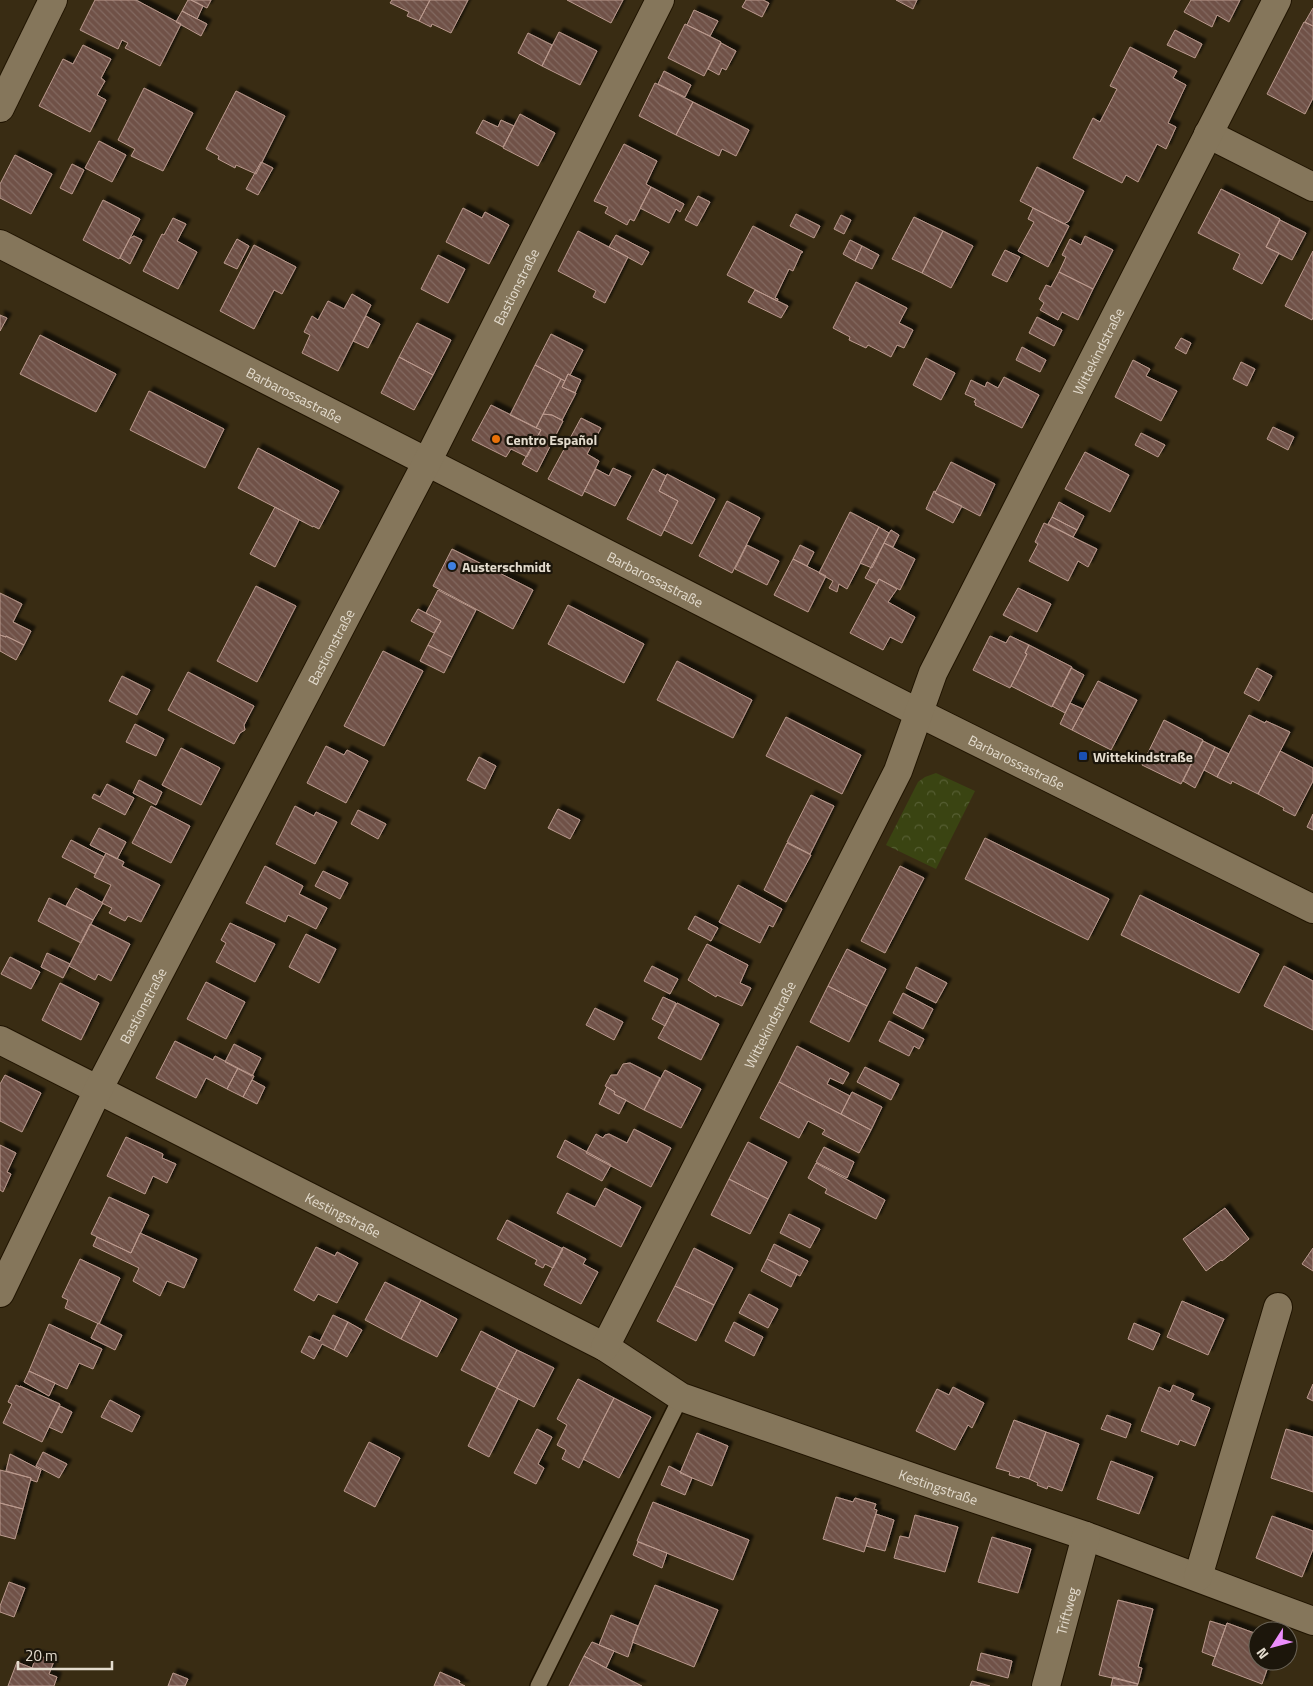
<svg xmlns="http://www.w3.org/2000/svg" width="1313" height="1686" font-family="'Titillium Web',sans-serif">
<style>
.park{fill:url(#park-crowns)}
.building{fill:url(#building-back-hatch);stroke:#bb9a8e;filter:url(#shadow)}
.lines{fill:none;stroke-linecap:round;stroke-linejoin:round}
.service-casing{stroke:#201400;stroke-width:18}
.minor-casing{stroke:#201400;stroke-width:30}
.service{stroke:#85765b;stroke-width:15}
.minor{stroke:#85765b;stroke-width:28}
.food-dot{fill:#e8710a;stroke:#1c160b;stroke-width:2}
.shop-dot{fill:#3f7fe0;stroke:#1c160b;stroke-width:2}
.transit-dot{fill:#1a4fb4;stroke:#1c160b;stroke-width:2}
.labels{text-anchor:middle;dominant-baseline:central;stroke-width:4.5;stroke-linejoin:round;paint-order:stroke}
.street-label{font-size:14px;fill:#e4dcce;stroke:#1c160b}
.poi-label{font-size:14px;font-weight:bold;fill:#e4dcce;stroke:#1c160b;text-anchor:start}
</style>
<defs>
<pattern id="park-crowns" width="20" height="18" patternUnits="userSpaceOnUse" patternTransform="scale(1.25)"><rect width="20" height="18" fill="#3a4412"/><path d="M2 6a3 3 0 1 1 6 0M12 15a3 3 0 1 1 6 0" fill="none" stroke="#565e33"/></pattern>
<pattern id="building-back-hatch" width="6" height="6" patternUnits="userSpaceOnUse" patternTransform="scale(1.25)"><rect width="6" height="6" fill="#6f5147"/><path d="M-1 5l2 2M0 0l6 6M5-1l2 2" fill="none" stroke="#836960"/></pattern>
<filter id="shadow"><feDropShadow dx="4.5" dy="-4.5" stdDeviation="1" flood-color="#0009"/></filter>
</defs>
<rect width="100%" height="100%" fill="#392c13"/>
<path class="park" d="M936 773 975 791 936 869 886 845 918 782 925 777Z"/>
<path class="building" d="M95 0H136L181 24 160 66 125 48 128 43 122 40 118 49 80 30Z
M188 0H191L203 6 197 19 182 11Z
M191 0H211L207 8Z
M392 0H430L419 21 407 16 409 12 390 3Z
M430 0H468L451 33 432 24 431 27 419 21Z
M567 0H623L611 23Z
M746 0H763L769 3 762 17 742 7Z
M896 0H917L913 9Z
M1191 0H1240L1229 22 1217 15 1212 27 1184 12Z
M1313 8V26L1305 22Z
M694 10 718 21 710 36 687 25Z
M182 11 207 24 201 36 176 22Z
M1304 22 1313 26V98L1305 114 1267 94Z
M685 24 721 42 704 76 668 58Z
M1175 30 1202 44 1195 58 1167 45Z
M559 32 597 51 580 85 542 66Z
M528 33 552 45 542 66 518 53Z
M721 43 736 51 726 70 722 68 719 75 708 69Z
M83 45 111 59 101 78 105 81 97 95 106 100 90 132 39 106 63 59 73 64Z
M1130 47 1177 71 1173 78 1186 85 1168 123 1176 127 1166 149 1157 144 1138 182 1126 175 1122 183 1073 158 1093 118 1100 122 1117 89 1110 86Z
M664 71 691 85 685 97 658 84Z
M655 83 693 102 676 135 639 116Z
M144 88 193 113 163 171 131 156 135 149 118 140Z
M236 91 285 116 256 174 236 165 235 168 218 159 219 156 206 149Z
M693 102 749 130 736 156 722 149 719 156 676 135Z
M520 114 555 133 538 166 503 148Z
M483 120 498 127 501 120 514 126 503 147 476 133Z
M99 141 126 155 112 182 85 168Z
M624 144 657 161 646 184 651 187 634 221 630 219 627 225 605 213 608 207 594 201Z
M15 155 52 174 31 214 0 198V184Z
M261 162 273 168 258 195 246 189Z
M72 164 84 170 72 194 60 188Z
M1037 167 1084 191 1069 221 1064 224 1020 201Z
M651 187 684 204 680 212 676 209 669 223 640 208Z
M1221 189 1280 219 1266 247 1279 253 1262 284 1233 269 1240 254 1198 233Z
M698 196 710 202 697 226 685 220Z
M103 200 140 219 119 259 83 240Z
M463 208 482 218 485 212 509 225 489 264 446 242Z
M1033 208 1069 226 1048 267 1018 251 1034 222 1028 219Z
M796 214 820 226 814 238 790 226Z
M841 215 851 220 844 234 834 229Z
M914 217 943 231 922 273 892 259Z
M173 218 186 224 177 241 197 252 178 289 143 271 162 234 164 235Z
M1280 220 1306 233 1292 260 1266 247Z
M753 226 803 252 801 253 793 271 789 269 775 298 778 299 777 301 727 275Z
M578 231 628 257 605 303 593 297 596 291 558 271Z
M943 231 973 246 951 288 922 273Z
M616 235 649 252 642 265 609 247Z
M134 236 142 240 130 264 120 258 130 238Z
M1085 236 1113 250 1093 289 1059 272 1066 257 1062 255 1070 239 1081 245Z
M237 239 249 246 237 269 224 263Z
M850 240 862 246 855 261 843 254Z
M254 245 296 267 282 294 274 290 254 329 220 311Z
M862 246 879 255 872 269 855 261Z
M1005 250 1020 257 1007 282 992 275Z
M1313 251V317L1312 320 1285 306Z
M438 255 465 269 448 303 421 289Z
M1059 272 1093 289 1078 320 1062 312 1058 320 1040 310 1044 303 1039 299 1046 285 1051 287Z
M856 282 907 308 899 323 913 330 904 348 897 345 891 357 868 345 866 348 849 340 850 337 833 328Z
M755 290 788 306 781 318 748 302Z
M352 294 371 305 338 371 302 353 310 335 304 332 312 316 318 320 328 301 344 309Z
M0 315 7 318 0 331Z
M366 316 380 324 368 348 353 341Z
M1037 317 1062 330 1054 346 1029 333Z
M417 323 451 340 433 375 399 357Z
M551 334 583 350 570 375 568 374 565 381 535 365Z
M40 335 116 374 96 412 20 374Z
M1181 338 1191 343 1186 354 1175 348Z
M1022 347 1046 360 1040 372 1016 360Z
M399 357 433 375 414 410 381 393Z
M926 358 955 373 941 400 913 385Z
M1133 360 1150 369 1146 376 1177 391 1161 421 1115 397Z
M1241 362 1255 369 1247 386 1233 379Z
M535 365 561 379 536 428 510 415Z
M568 374 581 380 575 393 562 387Z
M1004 377 1039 395 1022 428 975 405 976 403 974 402 976 399 965 394 971 380 985 387 987 382 998 388Z
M561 379 565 381 562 387 576 393 562 420 552 415 543 414Z
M149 391 224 429 205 468 130 430Z
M491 405 541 430 527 457 511 449 506 457 472 440Z
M543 414 552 415 563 421 537 472 522 464 541 430 536 428Z
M581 418 601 428 587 454 599 461 582 496 548 479Z
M1273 427 1294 437 1288 450 1267 439Z
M1141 433 1165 445 1158 457 1135 445Z
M258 448 339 491 319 529 313 526V527L238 488Z
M1085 452 1129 475 1110 512 1065 489Z
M951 462 995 484 980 516 935 493Z
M613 468 631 476 615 506 584 491 596 469 609 476Z
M653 469 666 476 659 491 678 501 661 536 627 519Z
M667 474 715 499 692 544 664 530 678 501 659 491Z
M934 491 936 492 935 493 962 506 953 523 926 509Z
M727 501 760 518 732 573 699 556Z
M1059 502 1084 516 1077 530 1052 517Z
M275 507 299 520 275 567 250 554Z
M850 512 879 527 847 589 839 584 837 592 829 588 833 581 819 573Z
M1052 517 1077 530 1073 537 1048 524Z
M1044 523 1097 549 1088 567 1078 561 1068 581 1029 561 1038 544 1035 542Z
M879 527 889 533 872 568 860 563Z
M891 530 899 535 893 547 884 543Z
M884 543 915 559 900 590 879 579 877 584 865 578Z
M747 545 779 561 767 585 735 569Z
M800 545 814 552 807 566 793 559Z
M452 549 533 590 513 629 433 586Z
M793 559 826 576 808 612 774 595Z
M879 579 897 589 888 602 915 617 902 643 890 637 883 650 850 633Z
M256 586 296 606 257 682 217 661Z
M1018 588 1051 604 1037 632 1003 615Z
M438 590 476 610 452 657 428 645 441 621 426 613Z
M0 593 22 604 13 622 31 631 24 645 6 636V637L0 635Z
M568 605 644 644 624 683 548 644Z
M418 609 441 621 434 633 411 621Z
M0 635 6 637V636L24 645 16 660 0 651Z
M990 636 1006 643 1010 636 1029 645 1025 653 1027 654 1010 688 973 670Z
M428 645 452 657 444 673 420 661Z
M1029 645 1072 667 1052 707 1011 686 1027 654 1025 653Z
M383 651 423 671 384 746 344 726Z
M677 661 752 700 733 738 657 700Z
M1071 668 1084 675 1065 713 1052 706Z
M1257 668 1272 676 1259 701 1244 693Z
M188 672 254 706 244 725 245 730 240 733 234 744 168 710Z
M122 676 150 690 137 715 109 701Z
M1098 681 1137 700 1111 750 1072 730Z
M1070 703 1083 709 1072 730 1060 724Z
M1249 715 1265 723 1266 721 1290 732 1258 794 1232 781 1231 784 1217 777Z
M786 717 861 755 842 794 766 756Z
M1164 720 1203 740 1181 784 1142 765Z
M135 724 164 739 156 756 126 742Z
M1203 741 1215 747 1195 788 1183 781Z
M326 746 344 755 347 750 368 761 346 803 307 783Z
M1215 747 1229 754 1217 777 1204 770Z
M181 748 220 768 201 805 162 785Z
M1280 751 1313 768V781L1295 816 1283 810 1284 808 1258 794Z
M479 757 496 766 485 789 467 780Z
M139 780 162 792 156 805 133 793Z
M107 784 134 798 125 815 92 798 94 794 100 797Z
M811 795 834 806 810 854 787 842Z
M151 806 190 826 171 863 132 843Z
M295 806 314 816 316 812 337 822 315 864 276 844Z
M558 809 580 820 570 839 548 828Z
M358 810 386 824 378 839 351 824Z
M1313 814V830L1307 827Z
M99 828 126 842 117 859 90 845Z
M985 838 1109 899 1088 940 965 879Z
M71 840 104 857 95 874 62 857Z
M787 843 811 855 786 902 764 890Z
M106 853 124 862 122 866 160 885 141 922 128 916 125 921 109 913 112 908 102 903 111 885 94 877Z
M265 866 303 886 299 894 327 908 316 929 288 915 285 922 246 903Z
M900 866 924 878 885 953 861 941Z
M323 871 348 883 340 899 315 886Z
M738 885 782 909 773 927 769 925 760 943 719 922Z
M76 888 103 903 93 920 66 906Z
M1140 895 1259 954 1239 993 1121 935Z
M49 898 93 920 81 943 38 921Z
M695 916 718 928 711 941 688 929Z
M230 923 275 944 255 982 216 962 226 943 221 940Z
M90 924 130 944 111 981 98 974 95 980 69 966Z
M306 934 336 949 319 983 289 967Z
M707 944 748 965 740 983 751 988 742 1006 717 995 716 997 688 980Z
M847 949 886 969 867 1006 828 986Z
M47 953 70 964 63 978 41 967Z
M10 957 40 972 31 989 1 974Z
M652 966 678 979 670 994 644 981Z
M1284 966 1313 981V1030L1264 1006Z
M916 967 947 983 936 1003 906 988Z
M206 982 245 1002 226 1039 187 1019Z
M60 983 99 1003 81 1040 42 1020Z
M828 986 867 1006 849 1042 810 1022Z
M903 993 933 1009 923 1029 893 1013Z
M663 997 676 1003 665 1026 652 1019Z
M677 1003 719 1024 701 1060 658 1038Z
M595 1008 623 1022 614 1040 586 1025Z
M889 1021 924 1039 919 1049 914 1046 909 1056 879 1041Z
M175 1041 213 1060 215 1056 238 1068 227 1089 206 1078 196 1098 156 1078Z
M234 1044 261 1058 252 1076 225 1062Z
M797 1046 849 1073 843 1084 830 1078 827 1084 850 1096 841 1114 779 1082Z
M630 1063 660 1078 644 1110 614 1094 615 1092 605 1086 611 1075H617L623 1064Z
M865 1067 899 1084 891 1100 857 1082Z
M238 1068 254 1076 243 1097 227 1089Z
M665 1070 701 1089 681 1128 644 1110Z
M5 1075 41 1093 22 1132 0 1121V1084Z
M252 1080 265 1087 257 1104 243 1097Z
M779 1082 871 1130 859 1153 822 1134 825 1130 808 1121 799 1138 760 1118Z
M607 1087 615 1092 614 1094 626 1100 619 1114 599 1104Z
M852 1092 882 1107 871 1130 841 1114Z
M634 1129 671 1148 651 1187 586 1153 596 1134 603 1138 605 1135 609 1134 627 1143Z
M126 1137 163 1154 162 1158 176 1164 167 1183 153 1176 145 1194 107 1176Z
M565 1140 611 1165 602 1181 557 1157Z
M748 1142 787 1162 768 1199 729 1179Z
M0 1145 16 1153 7 1172 11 1174 3 1192 0 1190Z
M824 1147 854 1162 847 1178 816 1162Z
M816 1163 885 1200 876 1219 825 1193 827 1189 808 1178Z
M729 1179 768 1199 750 1234 711 1215Z
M605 1188 641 1207 621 1247 557 1213 567 1193 595 1207Z
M109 1197 149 1215 131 1253 91 1234Z
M1225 1208 1249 1239 1222 1261 1221 1260 1206 1271 1183 1239Z
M789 1214 820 1229 810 1248 780 1233Z
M507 1220 563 1249 553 1268 545 1264 543 1268 535 1264 537 1260 497 1239Z
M140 1233 197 1259 184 1288 167 1281 160 1296 133 1281 139 1268 93 1246 97 1237 131 1253Z
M774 1244 808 1261 800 1276 767 1259Z
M316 1247 335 1256 337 1252 358 1263 337 1303 318 1294 314 1301 294 1290Z
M563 1247 586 1259 583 1264 598 1272 581 1304 544 1285Z
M694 1248 733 1268 714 1305 675 1286Z
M1313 1248V1271L1302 1264Z
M80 1259 120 1278 99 1324 65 1308 68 1300 62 1297Z
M767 1259 797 1274 791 1287 761 1271Z
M385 1282 421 1300 401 1339 365 1320Z
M675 1286 714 1305 696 1341 657 1321Z
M749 1294 778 1309 768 1328 739 1313Z
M421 1300 457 1319 437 1357 401 1339Z
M1182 1301 1224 1319 1208 1355 1167 1337Z
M333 1315 348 1322 334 1350 322 1344 314 1359 301 1352 309 1336 320 1341Z
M348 1322 362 1330 347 1357 334 1350Z
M734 1322 763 1337 754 1356 725 1341Z
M98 1323 122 1335 115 1350 91 1338Z
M1134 1323 1160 1334 1153 1350 1128 1339Z
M49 1324 102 1349 93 1369 79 1363 67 1389 29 1371Z
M481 1331 517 1350 497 1388 461 1370Z
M517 1350 554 1368 534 1407 497 1388Z
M29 1371 55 1383 49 1396 24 1382Z
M578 1379 614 1398 579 1468 562 1459 566 1450 557 1445 567 1425 557 1419Z
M1313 1384V1401L1307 1398Z
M16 1385 20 1387V1386L60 1404 42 1442 3 1423 12 1404 8 1402Z
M1173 1385 1194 1394 1191 1400 1210 1408 1195 1446 1180 1440 1178 1445 1141 1431 1159 1387 1170 1392Z
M953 1387 984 1403 972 1428 968 1425 955 1450 916 1431 937 1389 949 1395Z
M497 1388 518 1399 489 1457 468 1446Z
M614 1398 651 1417 619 1478 583 1459Z
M110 1400 140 1416 132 1432 101 1417Z
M60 1406 72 1412 62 1433 49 1427Z
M1107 1415 1131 1424 1126 1438 1101 1429Z
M1014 1420 1046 1432 1029 1479 1020 1476 1019 1478 1009 1475 1010 1472 996 1468Z
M537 1429 552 1437 538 1464 544 1468 536 1484 514 1473Z
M1286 1429 1313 1437V1492L1271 1478Z
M1046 1432 1079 1444 1062 1491 1048 1486 1047 1489 1037 1485 1038 1483 1029 1479Z
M697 1433 728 1446 712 1486 680 1473Z
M369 1442 400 1458 375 1507 344 1491Z
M43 1452 67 1464 59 1478 36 1466Z
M10 1454 41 1470 37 1482 31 1480V1478L6 1471Z
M1111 1461 1153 1477 1139 1514 1097 1499Z
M669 1466 692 1478 685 1495 661 1485Z
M0 1470 31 1478 23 1509 0 1503Z
M836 1497 853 1502 855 1498 876 1504 874 1509 877 1510 864 1552 823 1539Z
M653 1502 749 1540 733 1580 637 1541Z
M0 1503 23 1509 15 1539 0 1535Z
M876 1514 894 1520 885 1551 866 1546Z
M915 1515 958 1527 945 1572 894 1558 900 1536 909 1538Z
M1272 1516 1313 1531V1549L1302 1577 1256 1558Z
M992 1537 1031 1549 1018 1593 978 1582Z
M638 1542 667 1553 662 1568 633 1555Z
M9 1582 25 1588 14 1617 0 1612V1606Z
M655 1585 718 1610 694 1667 632 1642Z
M1118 1600 1153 1609 1138 1667 1142 1668 1138 1684 1099 1675Z
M611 1615 638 1626 628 1657 599 1645Z
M1210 1621 1226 1626 1215 1657 1202 1652Z
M1227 1623 1257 1634 1258 1632V1661H1270L1262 1684 1212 1665Z
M592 1642 614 1651 606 1668 584 1656Z
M981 1653 1012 1661 1008 1678 977 1670Z
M37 1655 54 1661 49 1674 57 1677 54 1686H8L17 1662 32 1668Z
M584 1656 606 1668 642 1686H569Z
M440 1672 460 1681 459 1683 465 1686H434Z
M173 1673 188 1679 185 1686H168Z
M1113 1677 1138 1684 1137 1686H1111Z
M972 1681 990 1686H970Z"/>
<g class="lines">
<defs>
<path id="service" d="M538 1686 681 1397"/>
<g id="minor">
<path d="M0 108 53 0"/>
<path d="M1208 134 1313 187"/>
<path id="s1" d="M0 244 919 713 1313 909"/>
<path id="s2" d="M0 1040 605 1347 681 1397 943 1488 1086 1536 1313 1621"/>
<path id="s3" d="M0 1293 98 1090 427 462 660 0"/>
<path id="s4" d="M605 1347 898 771 933 673 1277 0"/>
<path d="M1198 1577 1278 1307"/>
<path id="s5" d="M1046 1686 1086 1536"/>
</g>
</defs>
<use href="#service" class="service-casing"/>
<use href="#minor" class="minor-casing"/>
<use href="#service" class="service"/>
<use href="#minor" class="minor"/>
</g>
<circle class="food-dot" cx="496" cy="439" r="5"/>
<circle class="shop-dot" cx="452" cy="566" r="5"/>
<rect class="transit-dot" x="1078" y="751" width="10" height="10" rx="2.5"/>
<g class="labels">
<g class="street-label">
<text stroke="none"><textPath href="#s3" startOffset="1131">Bastionstraße</textPath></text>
<text stroke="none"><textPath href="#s4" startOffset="1112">Wittekindstraße</textPath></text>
<text stroke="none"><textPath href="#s1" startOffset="331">Barbarossastraße</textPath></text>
<text stroke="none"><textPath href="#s1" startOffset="736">Barbarossastraße</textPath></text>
<text stroke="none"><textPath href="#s3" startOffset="726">Bastionstraße</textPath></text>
<text stroke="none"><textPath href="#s1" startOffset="1141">Barbarossastraße</textPath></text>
<text stroke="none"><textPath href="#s3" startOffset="321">Bastionstraße</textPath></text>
<text stroke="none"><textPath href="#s4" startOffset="362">Wittekindstraße</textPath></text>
<text stroke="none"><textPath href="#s2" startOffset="385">Kestingstraße</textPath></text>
<text stroke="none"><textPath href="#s2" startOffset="1042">Kestingstraße</textPath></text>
<text stroke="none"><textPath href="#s5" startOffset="78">Triftweg</textPath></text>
</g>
<g class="poi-label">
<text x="506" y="439">Centro Español</text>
<text x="462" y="566">Austerschmidt</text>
<text x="1093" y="756">Wittekindstraße</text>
</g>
</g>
<g transform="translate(1273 1646) rotate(234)"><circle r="24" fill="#1c160b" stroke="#6c6559"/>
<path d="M0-4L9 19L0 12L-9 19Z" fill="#eb8dfb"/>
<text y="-8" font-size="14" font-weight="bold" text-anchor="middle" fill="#e4dcce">N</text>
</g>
<path d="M18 1661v8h94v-8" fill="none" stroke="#e4dcce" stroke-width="2.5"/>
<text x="25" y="1661" font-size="15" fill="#e4dcce" stroke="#1c160b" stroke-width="4" paint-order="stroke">20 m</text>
</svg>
